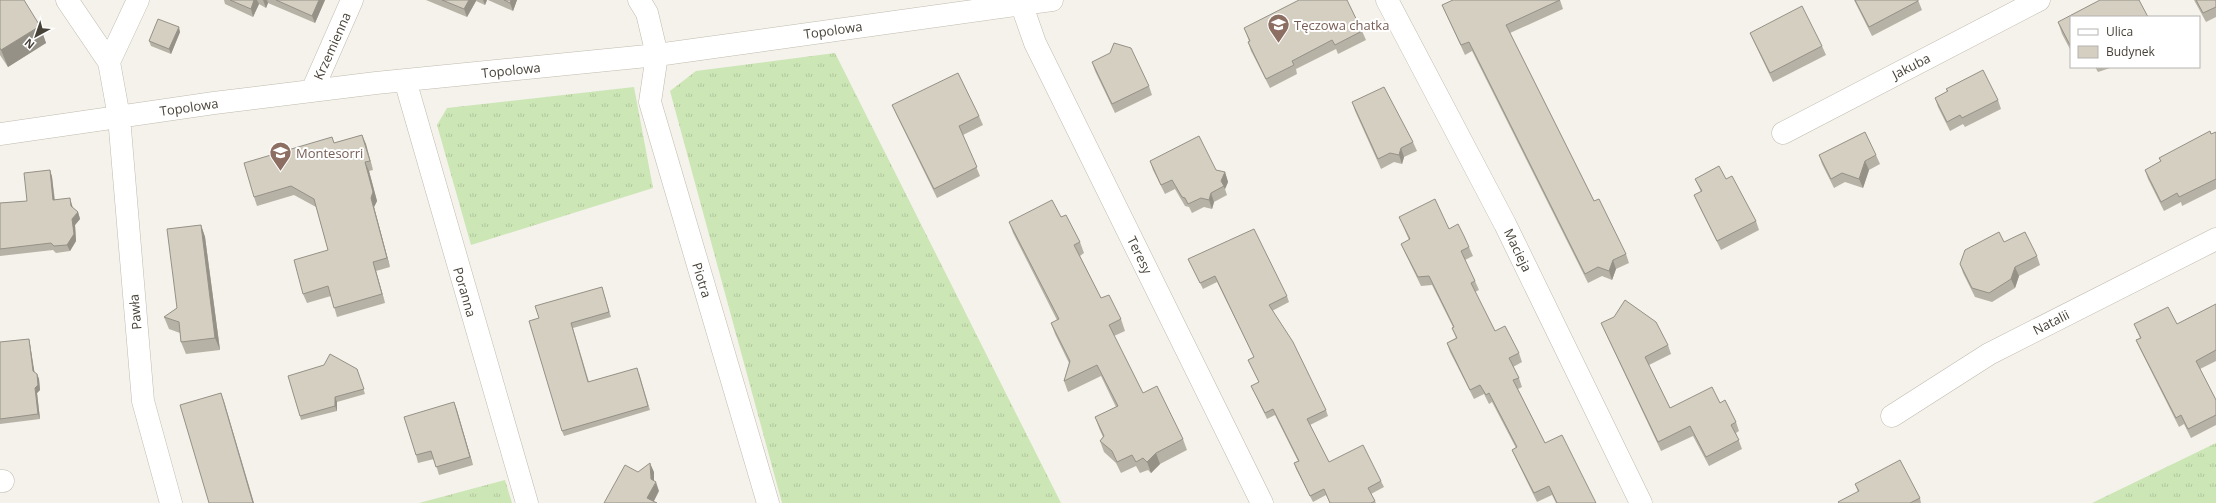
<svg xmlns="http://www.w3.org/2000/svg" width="2216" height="503" font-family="'Open Sans',sans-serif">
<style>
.grass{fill:url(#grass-tufts)}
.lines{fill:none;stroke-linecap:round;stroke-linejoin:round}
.minor-casing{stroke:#c0bbae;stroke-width:23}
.minor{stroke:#fff;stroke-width:22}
.wall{fill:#b7b2a6}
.shaded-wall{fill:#959187}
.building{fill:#d5cfc1;stroke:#959187}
.labels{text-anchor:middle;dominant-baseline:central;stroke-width:4;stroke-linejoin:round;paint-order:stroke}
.education-label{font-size:13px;fill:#785e54;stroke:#fff;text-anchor:start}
.street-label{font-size:13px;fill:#484339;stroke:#fff}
</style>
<defs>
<pattern id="grass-tufts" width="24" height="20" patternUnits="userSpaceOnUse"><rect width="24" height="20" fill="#cce6b6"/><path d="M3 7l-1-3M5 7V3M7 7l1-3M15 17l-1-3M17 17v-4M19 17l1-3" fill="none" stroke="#b1c69d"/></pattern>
</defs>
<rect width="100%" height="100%" fill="#f4f2eb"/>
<path class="grass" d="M835 53 1061 503H782L670 91 696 71Z
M634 87 653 188 471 245 437 125 447 108Z
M2216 443V503H2092Z
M505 480 512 503H419Z"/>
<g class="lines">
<defs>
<path id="minor" d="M67 0 109 62 119 117 143 401 171 503
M639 0 647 13 657 55 650 102 768 503
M1020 0 1035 43 1262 503
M1387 0 1505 224 1641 503
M109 62 138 0
M405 80 527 503
M312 91 352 0
M1783 133 2039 0
M0 134 214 103 376 83 657 55 1052 0
M1892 416 1989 354 2216 239
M0 481H3"/>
</defs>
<use href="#minor" class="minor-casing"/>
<use href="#minor" class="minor"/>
</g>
<path class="wall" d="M0 0 40 26 46 43 8 67 0 55Z
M224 0H325L315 23 268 3 266 8 259 4 253 17 225 4Z
M426 0H487L485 5 476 1 467 17Z
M488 0H517L513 11Z
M1560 0 1563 9 1510 33 1594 201 1626 254 1629 263 1616 269 1612 280 1602 276 1588 283 1472 51 1465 55 1446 14 1442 5Z
M1854 0H1918L1922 10 1872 36Z
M2194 0H2216V17L2206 22Z
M2071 17V51L2062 34 2058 22Z
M1244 28 1362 31 1366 40 1338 54 1336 49 1296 69 1297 74 1270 88 1251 51 1248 42 1249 41Z
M180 32 171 54 151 46 149 41Z
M1750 33 1822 46 1826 55 1773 82 1754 42Z
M1092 62 1149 86 1152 95 1115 113 1095 71Z
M2095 67H2113L2098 72Z
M1946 89 1998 100 2001 109 1965 127 1963 124 1950 131 1938 107 1935 98 1947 92Z
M1352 102 1413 142 1417 151 1404 157 1402 164 1394 162 1381 169 1355 111Z
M892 105 979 116 983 125 963 135 980 176 937 198 896 114Z
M2216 132V189L2182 206 2181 202 2164 211 2148 179 2145 170 2161 162 2159 158Z
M362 135 373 170 369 171 377 201 374 207 390 267 376 271 385 303 337 317 331 296 307 303 303 294 328 250 316 207 294 195 257 206 254 197 334 143Z
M1819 155H1876L1880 164 1869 170 1863 188 1845 182 1834 188 1822 164Z
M1150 161 1216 170 1225 172 1228 182 1225 189 1227 195 1214 202 1212 209 1204 207 1192 213 1189 207 1185 206 1175 189 1165 194 1153 170Z
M50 170 52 177 55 200 72 205 73 208 78 212 80 219 75 225 76 241 70 251 56 253 53 250 0 256V203L27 201Z
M1695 179H1726L1756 221 1759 230 1721 250 1698 204 1694 195 1701 192Z
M1061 217 1080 242 1084 253 1080 256 1101 298 1121 319 1125 331 1114 336 1143 393 1183 439 1187 450 1160 464 1151 473 1148 470 1140 473 1136 466 1121 473 1116 463 1104 452 1100 441 1103 437 1099 428 1095 417 1116 407 1101 376 1068 392 1064 381 1069 363 1055 334 1051 323 1057 320 1013 233 1009 222Z
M1399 217 1449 229 1469 247 1473 256 1465 260 1475 281 1479 290 1475 292 1495 331 1519 353 1522 362 1513 367 1519 378 1522 387 1518 389 1545 443 1596 503H1556L1552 495 1537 502 1516 459 1512 450 1516 448 1492 402 1489 404 1484 394 1474 399 1450 352 1447 343 1456 338 1452 328 1453 327 1432 285 1421 286 1405 253 1401 244 1409 240 1403 226Z
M201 225 205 237 220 350 186 354 181 342 180 333 169 329 164 317 177 308Z
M2004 242 2037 256 2040 265 2019 276 2015 288 1992 302 1975 297 1963 273 1960 264Z
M1188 259 1287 296 1289 302 1272 311 1326 410 1328 416 1310 425 1329 462 1381 481 1384 487 1371 494 1376 503H1330L1326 495 1313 502 1296 469 1294 463 1298 461 1275 415 1267 419 1254 392 1251 386 1259 382 1248 360 1254 357 1217 282 1203 289Z
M602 287 611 317 573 328 589 382 639 373 650 410 564 436 562 431 539 318Z
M2216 304V361L2200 369 2216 400V425L2191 438 2184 424 2179 427 2140 349 2136 340 2140 338 2134 324H2177Z
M1601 323 1668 345 1671 354 1649 365 1670 408 1720 403 1736 422 1739 431 1736 433 1742 449 1709 466 1693 436 1661 451 1605 332Z
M29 339 30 344 34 372 37 374 39 379 40 390 37 393 40 419 0 424V342Z
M357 369 365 394 337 402V411L301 420 300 416Z
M454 402 473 465 439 475 434 459 418 463 416 455Z
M1855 484 1920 498 1921 503H1839L1858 492Z"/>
<path class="shaded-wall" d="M254 0H257L259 4 253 17 251 9Z
M263 0H267L268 3 266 8Z
M319 0H325L315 23 312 16Z
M469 0H476V1L467 17 464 9Z
M483 0H487L485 5Z
M511 0H517L513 11 510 3Z
M40 26 46 43 8 67 1 50Z
M179 27 180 32 171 54 169 49Z
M362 135 366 144 373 170 370 161Z
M1401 148 1404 157 1402 164 1399 155Z
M1865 161 1869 170 1863 188 1859 179Z
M365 162 369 171 377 201 374 207 390 267 387 258 371 198Z
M50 170 52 177 55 206 53 200Z
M1225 172 1228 182 1225 189 1221 181Z
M1211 193 1214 202 1212 209 1209 200Z
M70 198 72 205 73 213 71 206Z
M78 212 80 219 75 225 76 241 70 251 67 245 72 219Z
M201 225 205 237 220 350 215 338Z
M1613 260 1616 269 1612 280 1609 271Z
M373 262 376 271 385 303 382 294Z
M2015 267 2019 276 2015 288 2011 279Z
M29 339 30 344 35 375 33 371Z
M37 374 39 379 40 390 37 393 40 419 38 414 35 388Z
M221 393 224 401 254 503H253Z
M335 397 337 402V411L335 406Z
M454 402 457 410 473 465 470 457Z
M1156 453 1160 464 1151 473 1147 462Z
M650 463 654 472V486L656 482 659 491 653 503 647 498 651 479Z"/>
<path class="building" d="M0 0H24L40 26 1 50 0 48Z
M230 0H254L251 9Z
M276 0H319L312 16Z
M442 0H469L464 9Z
M504 0H511L510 3Z
M1299 0H1347L1362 31 1335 45 1332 40 1292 61 1294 65 1266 79 1248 42 1250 41 1244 28Z
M1453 0H1560L1506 25 1594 201 1599 199 1626 254 1613 260 1609 271 1598 267 1585 274 1469 42 1461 45 1442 5Z
M1855 0H1918V1L1869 27Z
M2100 0H2139L2148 17H2071V45H2070L2058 22Z
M2196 0H2216V7L2203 13Z
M1802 6 1822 46 1770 73 1750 33Z
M158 19 179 27 169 49 149 41Z
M1114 43 1131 48 1149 86 1112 104 1092 62 1110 53Z
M1983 70 1998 100 1962 118 1960 115 1947 122 1935 98 1948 91 1946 89Z
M958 73 979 116 959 126 977 167 934 189 892 105Z
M1384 87 1413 142 1401 148 1399 155 1390 153 1378 159 1352 102Z
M2210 131 2211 134 2216 132V179L2179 197 2177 193 2161 202 2145 170 2161 161 2159 158Z
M1865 132 1876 155 1865 161 1859 179 1842 173 1831 179 1819 155Z
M362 135 370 161 365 162 373 192 371 198 387 258 373 262 382 294 334 308 328 286 303 294 294 260 328 250 314 199 291 186 254 197 244 163 332 137 334 143Z
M1199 136 1216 170 1225 172 1221 181 1224 186 1211 193 1209 200 1201 198 1188 204 1185 198 1182 197 1172 180 1161 185 1150 161Z
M1719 166 1726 179 1732 176 1756 221 1717 241 1694 195 1702 191 1695 179Z
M50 170 53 200 70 198 71 206 78 212 72 219 74 234 67 245 54 246 51 243 0 249V203L27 201 24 173Z
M1435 199 1449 229 1458 224 1464 236 1469 247 1461 251 1475 281 1471 283 1495 331 1505 326 1519 353 1509 358 1519 378 1513 380 1545 443 1562 435 1596 503H1557L1549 486 1534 493 1512 450 1517 447 1489 393 1486 395 1480 385 1470 390 1447 343 1457 338 1452 328 1454 327 1429 276 1418 277 1401 244 1410 239 1399 217Z
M1052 200 1061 217 1066 215 1080 242 1074 245 1101 298 1109 295 1121 319 1109 325 1143 393 1157 386 1183 439 1156 453 1147 462 1143 458 1136 462 1132 455 1117 462 1112 451 1100 441 1104 436 1095 417 1118 406 1097 365 1064 381 1070 361 1051 323 1059 319 1009 222Z
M201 225 215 338 181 342 179 322 164 317 177 308 167 229Z
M1254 229 1287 296 1269 305 1293 342 1326 410 1307 419 1329 462 1363 445 1381 481 1368 488 1375 501 1371 503H1330L1324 489 1310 496 1294 463 1299 461 1273 409 1265 413 1251 386 1259 382 1248 360 1254 357 1215 276 1200 283 1188 259Z
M1999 232 2004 242 2025 232 2037 256 2015 267 2011 279 1989 293 1972 288 1960 264 1965 250Z
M602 287 609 312 571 323 588 382 637 368 648 406 562 431 529 321 539 318 535 306Z
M1625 300 1656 322 1668 345 1645 357 1670 408 1712 387 1720 403 1725 400 1736 422 1731 425 1739 440 1706 457 1690 426 1658 442 1601 323 1614 317Z
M2216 304V350L2196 361 2216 400V415L2188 429 2181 415 2176 418 2136 340 2141 338 2134 324 2168 307 2177 324Z
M29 339 33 371 37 374 38 385 35 388 38 414 0 419V342Z
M330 354 357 369 364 389 335 397V406L300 416 288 376 324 365Z
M221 393 253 503H209L180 405Z
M454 402 470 457 436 467 431 451 416 455 404 417Z
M1900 460 1920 498 1910 503H1839L1838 502 1859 491 1855 484Z
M650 463 651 479 656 482 647 498 657 503H604L625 465 638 472Z"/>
<defs>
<symbol id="school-pin" viewBox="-11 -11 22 30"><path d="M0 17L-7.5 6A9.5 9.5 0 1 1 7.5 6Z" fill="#8d6e63" stroke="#fff"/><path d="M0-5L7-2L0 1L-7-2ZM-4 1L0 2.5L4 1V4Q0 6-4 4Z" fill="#fff"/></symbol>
</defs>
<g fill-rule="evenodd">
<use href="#school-pin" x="1266" y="12" width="25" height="34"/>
<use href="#school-pin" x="268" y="140" width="25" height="34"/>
</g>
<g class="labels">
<g class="education-label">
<text x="1294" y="25">Tęczowa chatka</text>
<text x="296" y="153">Montesorri</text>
</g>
<g class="street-label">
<text transform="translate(833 30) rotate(-8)">Topolowa</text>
<text transform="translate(332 46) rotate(-66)">Krzemienna</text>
<text transform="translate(1911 66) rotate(-27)">Jakuba</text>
<text transform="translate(511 70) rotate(-6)">Topolowa</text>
<text transform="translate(189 107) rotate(-8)">Topolowa</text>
<text transform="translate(1518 250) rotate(64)">Macieja</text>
<text transform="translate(1140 255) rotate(64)">Teresy</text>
<text transform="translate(702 280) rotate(73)">Piotra</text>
<text transform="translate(465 292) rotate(74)">Poranna</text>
<text transform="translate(135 312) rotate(-95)">Pawła</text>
<text transform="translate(2051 322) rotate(-27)">Natalii</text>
</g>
</g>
<rect x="2070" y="16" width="130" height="52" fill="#ffffff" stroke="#b6b4b0"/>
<rect x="2078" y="29" width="20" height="6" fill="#ffffff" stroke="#b6b4b0"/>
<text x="2106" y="36" font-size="12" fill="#484339">Ulica</text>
<rect x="2078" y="46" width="20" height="12" fill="#d5cfc1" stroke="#b6b4b0"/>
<text x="2106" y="56" font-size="12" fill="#484339">Budynek</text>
<g transform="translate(36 36) rotate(220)" stroke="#ffffff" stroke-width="3" paint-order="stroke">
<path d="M0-3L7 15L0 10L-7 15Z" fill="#484339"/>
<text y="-6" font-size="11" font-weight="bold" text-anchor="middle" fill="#484339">N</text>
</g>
</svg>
